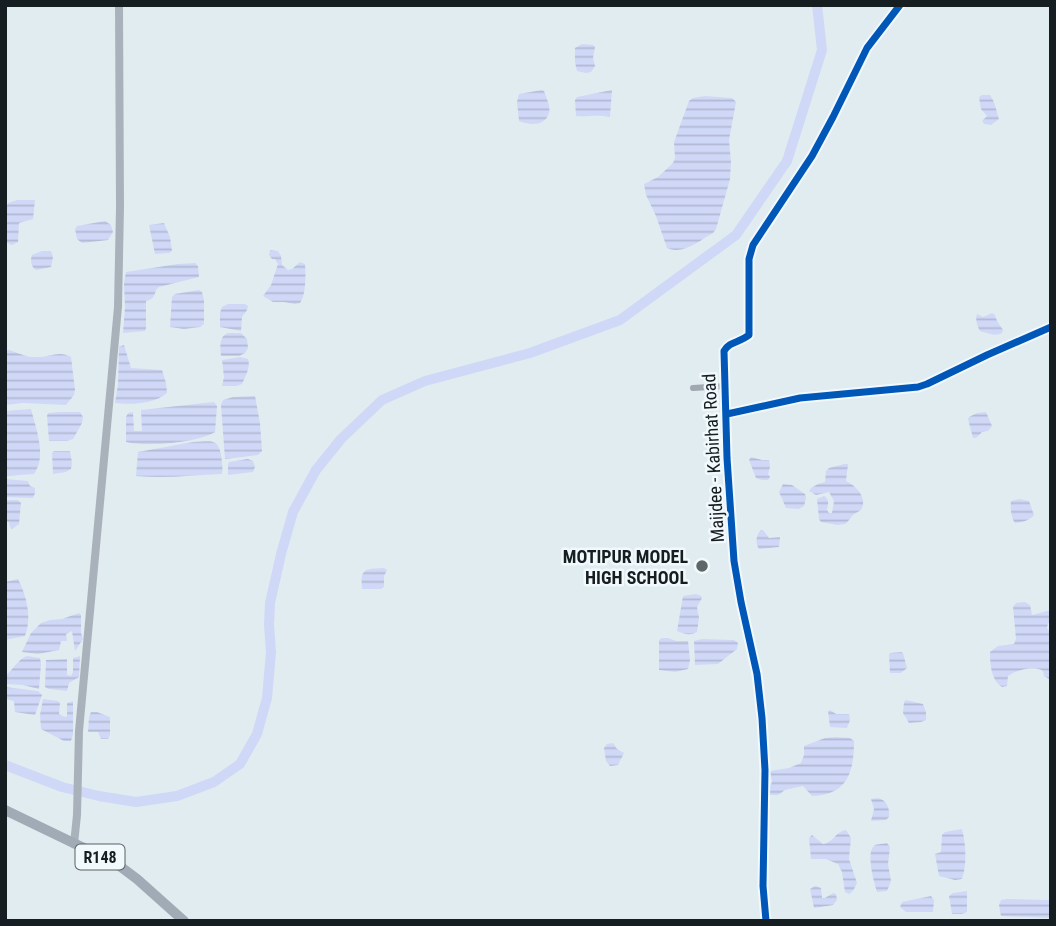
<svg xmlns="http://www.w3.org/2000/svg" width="1056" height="926" font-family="'Roboto Condensed',sans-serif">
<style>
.water{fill:url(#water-rules)}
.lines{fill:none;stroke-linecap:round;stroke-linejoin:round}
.river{stroke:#cfd8f6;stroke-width:10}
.minor{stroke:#a0a9b1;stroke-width:6}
.tertiary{stroke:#a0a9b1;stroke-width:7}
.secondary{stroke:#a9b2ba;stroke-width:8}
.primary{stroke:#a0abb5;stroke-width:10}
.cycleway-casing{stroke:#f1f9fd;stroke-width:11}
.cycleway{stroke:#0057b8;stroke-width:7}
.poi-dot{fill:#5e666a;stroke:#f1f9fd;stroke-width:2.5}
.labels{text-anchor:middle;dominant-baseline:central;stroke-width:5;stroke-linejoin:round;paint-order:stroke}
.shield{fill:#f1f9fd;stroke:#586063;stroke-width:2}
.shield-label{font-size:16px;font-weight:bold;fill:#171e21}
.street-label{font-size:18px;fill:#171e21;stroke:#f1f9fd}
.poi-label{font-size:18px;font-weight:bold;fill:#171e21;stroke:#f1f9fd;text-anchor:end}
</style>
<defs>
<pattern id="water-rules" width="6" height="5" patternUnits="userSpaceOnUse" patternTransform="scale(1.75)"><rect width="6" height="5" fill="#cfd8f6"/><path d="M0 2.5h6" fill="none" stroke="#b1b9d3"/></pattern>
</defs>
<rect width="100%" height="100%" fill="#e1ecf1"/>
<path class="water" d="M582 44 593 45 595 47 593 58 595 66 591 72 586 73 577 71 575 62V48Z
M542 90 544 91C546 97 551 107 549 113 545 127 529 125 519 121L517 102 519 94Z
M612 90 610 117C597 114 589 117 576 116L575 100 577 97Z
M982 95H990C995 102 996 110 999 119L991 125 984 124 982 121 987 116 981 109 979 97Z
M705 96 732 98 736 102 729 140 731 162 730 179 716 229 713 233C699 241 683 255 667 248L656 216 646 195 644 184 658 177 673 163 675 158 674 142 689 101 693 98Z
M17 200H35L33 219 19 223 18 242 12 245 7 243 5 211 8 203Z
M105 221 111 225 113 232 108 240 82 243 77 239 75 229 77 226Z
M164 223 170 237 172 251 169 253 155 254 149 225Z
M270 250 278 251 281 256 282 265 288 270 292 269 300 262 305 264C306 275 306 294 300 303L295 304 284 302H273L263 296 271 285 278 264 275 259H272L269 255Z
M42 251H51L53 257 51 267 36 270C31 267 30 260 32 255Z
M195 263 198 266 199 277 159 287 156 290C154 297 153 299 146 301V328L145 331 123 333 125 307 124 283 126 272 178 264Z
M199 290 202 292 204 300V324L200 327 184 329 170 327 172 297 175 294Z
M228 304H245L248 306 247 310 242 317 241 331 220 327V313L222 307Z
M992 313 995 315 997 321 1003 330 1002 333C995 337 987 333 980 331 977 326 975 319 977 314L983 317Z
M228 333H241L247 339 248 348 245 353 239 356H221C220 348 219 336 228 333Z
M124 345 131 368 162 370 166 383 167 393C154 404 131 405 115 403L118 384 119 347Z
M9 350C18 353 28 358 37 357 50 357 60 350 71 357L75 390 74 395 66 405 23 403 5 405V351Z
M240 357 248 359C251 367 245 377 242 384L236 386H222L224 377 222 360Z
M255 396 260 423 262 451 258 455 225 459 221 405 223 400 233 397Z
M214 402 217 406 215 432C197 443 146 447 126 442V417L128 413 133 412 134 431H142L141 410Z
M31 409C36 429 47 456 34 474L5 476V411Z
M59 412H80L83 417 82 423 73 439 67 441H49L47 416 48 413Z
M986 412 992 426 988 431 982 432 976 438H973L968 419 969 417 977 413Z
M193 442C209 442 218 437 221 455 222 462 223 467 222 474 193 475 165 479 136 476L138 452Z
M54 451H70L72 463 71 469 66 472 53 474 52 453Z
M751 457 762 460H769L770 467 768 474 770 477 768 480H762L756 478 749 460Z
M248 459 253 461 255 467 253 472 228 475V464L229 462Z
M844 464H848L846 481C855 485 867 497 862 508 860 512 856 512 853 515 850 518 848 522 845 524L837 525 821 522 819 519 817 499 824 496C830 500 828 504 827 510L829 513H832L834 501 829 492 816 495 809 491 811 488 818 484 825 482 826 471 829 468Z
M5 479 28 481 30 486 35 488V493L33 498 5 497Z
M783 484 792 485 805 494 806 498 804 506 799 509 786 508 779 492Z
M1019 499 1029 501 1034 515C1029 521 1022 522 1015 523 1011 518 1010 507 1011 501Z
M5 500H18L21 503 19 524 12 529 10 527 9 522 5 521Z
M761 530 764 531 769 538 780 537 779 547 759 549C755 543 756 534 761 530Z
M384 568 387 570 384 576V587L381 589H362C360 568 365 569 384 568Z
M18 579C27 597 32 617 25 636L5 640V582Z
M696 594 701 596 702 598 697 607 699 618 697 632C690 636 684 634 677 631L683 596Z
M1025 602 1030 605 1032 615 1051 610V623H1048L1047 628 1051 634V678L1049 679 1044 676 1043 671C1035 665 1016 670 1008 676L1007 686 1002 687C991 680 990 664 990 652L998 646 1014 644 1016 639 1013 607 1016 603Z
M79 613 81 615V633L83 639 75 651 72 631 66 634 67 641H61L59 650 38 654 22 652 31 633 41 623 50 620 62 619Z
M662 638H668L676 641H688L690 660 688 669 675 672 659 670V640Z
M702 639 734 640 738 643 737 649 718 664 695 665 694 641Z
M901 652 903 653 907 668 901 673H890L889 655 890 653Z
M27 656 40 658 41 664 39 689 23 685 5 684V676C13 670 19 658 27 656Z
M80 656 79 677 69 683 67 691 49 689 45 687 46 660 67 659V675L71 676 73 672V658Z
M5 687 38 691 42 695 35 715 15 712 14 701 5 699Z
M43 699 58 701 60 703 59 714 65 717 67 716V703L73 701V734L71 741H64L41 729 40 715Z
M906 700 923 704 926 712V720L921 722 909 723 903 713 904 702Z
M830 710 836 714H849L850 720 847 728 830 727 828 711Z
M91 712H97L110 717V735L108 739H101L98 732H88L89 717Z
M836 737 850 738 854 741C854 773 847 795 812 796L803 786 785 790 778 795H766L772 782 770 771 789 768 801 763 804 755V746L825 738Z
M613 743 617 749 624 753 618 765 610 766 606 761 604 748 607 744Z
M878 798C887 800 890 809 889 817L886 820 871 821 874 809 871 799Z
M962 829C966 844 967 865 962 879L955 880 939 876 935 854 941 852 942 835 945 832Z
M846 830 851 838 849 859 857 883 853 891 849 894 845 892 842 872 838 864 826 859H811L809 838 812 835 823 844C833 843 836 831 846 830Z
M887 843 890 847 888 864 891 881 887 891 877 892C874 882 865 852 875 845 877 844 884 844 887 843Z
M815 886 821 888 822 898H825L833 893 836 894 837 900 833 905 814 908 810 889Z
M967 891V912L962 914H952L949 896 953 893Z
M931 896 934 900 933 912H906L900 907 902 902Z
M1007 899 1050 900 1051 918 1001 916 999 905 1001 900Z"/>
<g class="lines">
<path class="river" d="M5 765 62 787 99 796 136 802 177 796 214 782 240 764 257 734 267 698 271 652 269 625 270 603 281 554 293 512 316 470 341 439 382 400 425 381 530 353 620 320 736 235 787 161 822 50 817 5"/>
<path class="minor" d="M693 388 725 386
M727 414 800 398 918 387 927 384 987 355 1051 327"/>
<path class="tertiary" d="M766 921 763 886 765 770 762 718 757 674 741 602 734 561 727 458 724 351C730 341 739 343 749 335V259L753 245 812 156 833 117 867 48 900 5"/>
<path class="secondary" d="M74 844 77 815 79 731 118 307 120 207 119 5"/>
<path class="primary" d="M5 810 117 864 137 879 184 921"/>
<defs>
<path id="cycleway" d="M727 414 800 398 918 387 927 384 987 355 1051 327
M766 921 763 886 765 770 762 718 757 674 741 602 734 561 727 458 724 351C730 341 739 343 749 335V259L753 245 812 156 833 117 867 48 900 5"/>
</defs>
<use href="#cycleway" class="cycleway-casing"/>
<use href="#cycleway" class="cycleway"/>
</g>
<circle class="poi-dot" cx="702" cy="566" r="7"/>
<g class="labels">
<rect class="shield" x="75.5" y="844.5" width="49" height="25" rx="5"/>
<g class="shield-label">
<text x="100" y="857">R148</text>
</g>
<g class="street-label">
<text transform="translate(713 458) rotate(-93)">Maijdee - Kabirhat Road</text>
</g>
<g class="poi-label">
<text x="688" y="556">MOTIPUR MODEL<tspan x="688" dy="21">HIGH SCHOOL</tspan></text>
</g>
</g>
<rect width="1056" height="926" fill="none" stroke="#171e21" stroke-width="14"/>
</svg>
